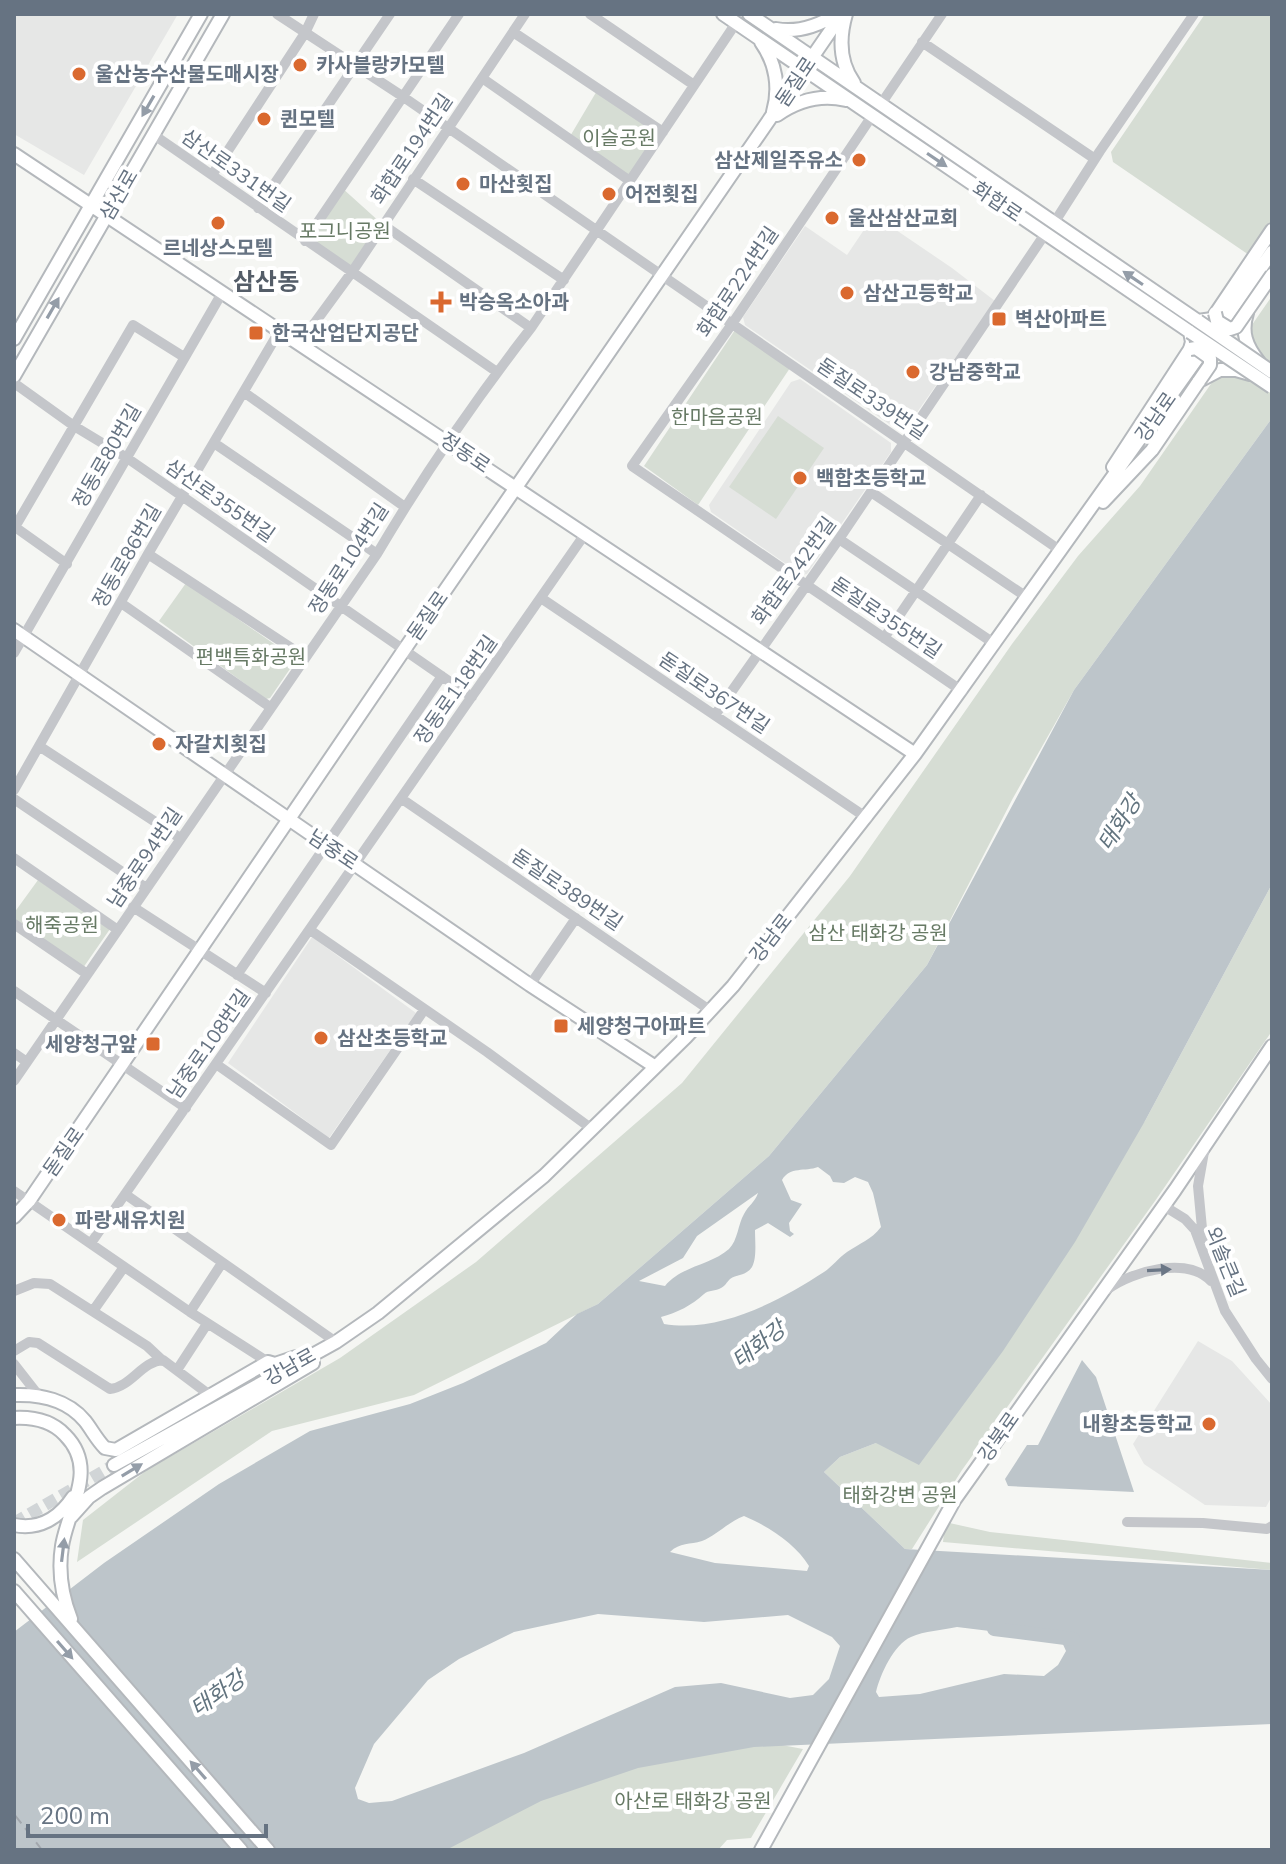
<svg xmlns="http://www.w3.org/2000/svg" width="1286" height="1864" font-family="'Nunito Sans','Noto Sans KR',sans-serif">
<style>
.built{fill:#e6e7e6}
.green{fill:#d6ddd4}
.water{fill:#bdc5ca;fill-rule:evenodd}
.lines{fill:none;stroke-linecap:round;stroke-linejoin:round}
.river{stroke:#bdc5ca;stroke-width:14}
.major-tunnel{stroke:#d1d5d7;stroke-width:12;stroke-dasharray:12 6;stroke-linecap:butt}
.major-casing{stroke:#b4b8bc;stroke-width:16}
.minor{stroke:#c4c6ca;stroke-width:10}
.major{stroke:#fff;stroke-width:12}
.rail{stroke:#a2a7ad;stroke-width:2;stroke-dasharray:12 6;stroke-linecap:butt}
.major-bridge-casing{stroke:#b4b8bc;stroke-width:16;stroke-linecap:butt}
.major-bridge{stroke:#fff;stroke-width:12}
.oneway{fill:#949da8}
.oneway2{fill:#6b7786}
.poi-dot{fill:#da692f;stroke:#fff;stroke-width:3}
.labels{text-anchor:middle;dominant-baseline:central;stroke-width:8;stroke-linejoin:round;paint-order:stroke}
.poi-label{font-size:20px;font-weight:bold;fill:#667382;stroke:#fff;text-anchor:start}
.street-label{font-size:20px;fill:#667382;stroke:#fff}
.park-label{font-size:20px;fill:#677a65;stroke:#fff}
.water-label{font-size:22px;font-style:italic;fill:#62747f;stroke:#fff}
.quarter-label{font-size:24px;font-weight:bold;fill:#545d68;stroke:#fff}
</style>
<rect width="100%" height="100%" fill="#f5f6f3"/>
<path class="built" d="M14 14H178L84 175 14 134Z
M874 215 952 268 995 301 904 431 898 430 745 325 743 317 805 226 847 255Z
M800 379 891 443V452L807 574 802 575 711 512 709 505 791 382Z
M312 937 416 1013 329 1138 228 1063Z
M1198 1341 1232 1361 1272 1405V1496L1266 1507 1205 1505 1144 1464 1133 1444Z"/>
<path class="green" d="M1205 14H1272V224L1249 255 1113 162 1111 152Z
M598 89 663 132 630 181 569 138Z
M341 187 382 224 352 272 305 241Z
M1272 296V418L1074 690 1013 798 927 965 769 1156 598 1304 414 1395 272 1431 77 1562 83 1520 147 1470 340 1358 476 1262 682 1083 850 876 1012 644 1078 556 1140 486Z
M735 330 790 368 698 505 644 466Z
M778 416 824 448 776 519 729 487Z
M186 583 293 657 294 663 270 698 266 699 159 621Z
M38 880 110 929 83 968 14 920V913Z
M1272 884V1031L1155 1201 962 1470 912 1549H905L824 1472 840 1457 876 1443 1145 1121Z
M945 1522 990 1532 1272 1563V1570L943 1542Z
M756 1740 803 1749 751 1838 727 1840 718 1850H434L495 1812 624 1765Z"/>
<path class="water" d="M1272 418V884L1145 1121 1075 1242 1003 1351 919 1465 876 1443 840 1457 824 1472 905 1549 1272 1570V1724L754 1747 638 1768 541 1801 446 1850H14V1632L104 1563 219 1484 310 1431 410 1404 463 1383 546 1343 577 1314 598 1304 769 1156 927 965 1074 690ZM818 1167 830 1176 833 1182 844 1183 855 1177 868 1182 873 1193 881 1227C871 1240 860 1243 847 1252 838 1258 832 1267 824 1272 778 1302 719 1333 664 1324L661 1317C677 1313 692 1305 704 1294 708 1290 716 1291 721 1288 726 1285 726 1283 730 1279 737 1274 746 1276 752 1267 757 1258 755 1241 755 1230L768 1223 790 1237 794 1234 790 1231 789 1223 802 1204 791 1200 782 1180C790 1166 805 1172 818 1167ZM758 1193C755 1202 748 1206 744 1214 738 1224 738 1240 729 1249 711 1265 681 1266 665 1286L639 1281 683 1258 697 1236ZM744 1516C768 1526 796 1544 809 1566L807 1571 715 1563 670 1552C680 1542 690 1545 702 1541 717 1535 728 1522 744 1516ZM598 1614 704 1622 788 1615 832 1637 840 1646 829 1679 813 1695 790 1698 721 1683 675 1687 524 1753 392 1801 369 1803 358 1799 355 1788 374 1744 428 1680 459 1659 514 1632ZM957 1627 1006 1633 1021 1627 1047 1630 1061 1640 1066 1651 1058 1665 1044 1676 1004 1674 920 1694 879 1697 876 1692C880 1675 894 1644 911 1637 924 1631 943 1630 957 1627Z
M1082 1360 1096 1377 1134 1492 1008 1486 1005 1479 1027 1445H1038Z"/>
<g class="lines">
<path class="river" d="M994 1629 1073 1639"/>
<path class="major-tunnel" d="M14 1523 114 1465"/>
<defs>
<path id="major" d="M723 14 1190 332 1192 342 1190 349 1113 467
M749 14 1198 321 1212 319 1272 230
M846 14C839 38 839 62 854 83
M776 29C798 33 818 26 837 14
M761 42C776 63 780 88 773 112
M777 115C797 101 821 94 846 100
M14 154 915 754
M1247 313C1241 332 1246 346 1259 362
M1217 330 1272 252
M14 339 201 14
M14 376 223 14
M1103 502 1152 450 1199 381 1220 370H1236L1250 374
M14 630 530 985 654 1066
M14 1217 29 1201 404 650 842 14
M14 1395C40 1394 68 1400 85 1421 92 1430 97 1440 105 1448L116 1450 268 1362 275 1364 296 1357
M14 1418C33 1417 51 1420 65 1435 99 1469 68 1508 62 1546 58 1571 62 1596 71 1619
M114 1465 336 1342 378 1313 544 1176 686 1037 733 986 915 754 1206 346
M71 1517 89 1497 102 1488 313 1363
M14 1525C39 1530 59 1518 73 1497
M14 1559 268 1850
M14 1591 241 1850
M761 1850 955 1499 1175 1190 1272 1046"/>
</defs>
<use href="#major" class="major-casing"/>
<path class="minor" d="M277 14 402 96 1061 551
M590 14 694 85
M513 32 663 132
M922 42 1095 159
M482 78 630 181
M881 104 942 14
M872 116 732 324 632 466 962 691
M154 135 497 372
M212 175 305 33 314 14
M413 179 564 280
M258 208 390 14
M1054 223 1100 151 1194 14
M382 224 531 328
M305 241 459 14
M300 343 352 272 525 14
M14 383 74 426 127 458 472 697
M245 393 405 507
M214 443 377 554
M871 492 1028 598
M839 539 995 644
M148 554 305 657
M67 564 15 527 133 325 184 357
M541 598 867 818
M121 603 270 707
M884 638 981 495
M14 653 222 293
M715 715 839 539 1045 234
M39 746 180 838
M14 790 148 554 280 330
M14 799 146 888
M402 799 711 1011
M14 858 118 930
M133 907 266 993
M14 924 87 974
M310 930 487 1052 592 1129
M237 975 442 676
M530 985 576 918
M14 991 186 1108
M14 1053 27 1062
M216 1064 331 1145 424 1010
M14 1081 377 554C423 476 475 400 531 328L736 23
M14 1191 190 1312 222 1263
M125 1194 336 1342
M1164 1206 1185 1219 1195 1230 1225 1311 1256 1359 1272 1379
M1203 1239 1198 1186 1204 1152
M91 1243 585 534
M1108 1289C1133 1271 1187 1256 1211 1281
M14 1291 34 1283 50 1284 147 1346 163 1361
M93 1311 124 1267
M190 1312 268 1362
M14 1351 29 1342 38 1343 110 1389C131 1387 142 1361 163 1360L211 1396
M14 1364 39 1396
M177 1370 207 1324
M1127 1522 1203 1523 1267 1529 1272 1526"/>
<use href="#major" class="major"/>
<path class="rail" d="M14 1814 42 1850"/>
<defs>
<path id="major-bridge" d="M1215 313 1217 321 1230 329 1236 327 1272 275
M1198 321 1272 372
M1190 332 1272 387
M1190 349 1196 348 1210 358V365L1199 381"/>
</defs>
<use href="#major-bridge" class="major-bridge-casing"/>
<use href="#major-bridge" class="major-bridge"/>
</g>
<defs><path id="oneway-solid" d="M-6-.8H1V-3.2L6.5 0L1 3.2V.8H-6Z" transform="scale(2)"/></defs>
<g class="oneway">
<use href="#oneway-solid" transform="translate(148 106) rotate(120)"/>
<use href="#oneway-solid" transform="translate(937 160) rotate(34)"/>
<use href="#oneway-solid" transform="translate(1133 278) rotate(-146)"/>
<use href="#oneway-solid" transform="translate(53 308) rotate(-60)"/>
<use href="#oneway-solid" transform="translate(132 1470) rotate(-31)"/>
<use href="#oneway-solid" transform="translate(63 1550) rotate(-83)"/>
<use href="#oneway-solid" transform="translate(65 1650) rotate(49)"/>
<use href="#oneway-solid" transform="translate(198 1770) rotate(-131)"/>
</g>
<use class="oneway2" href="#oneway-solid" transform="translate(1159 1270) rotate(-3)"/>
<g class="poi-dot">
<circle cx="300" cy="65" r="8"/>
<circle cx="79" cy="74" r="8"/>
<circle cx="264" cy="119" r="8"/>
<circle cx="859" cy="160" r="8"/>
<circle cx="463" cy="184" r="8"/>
<circle cx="609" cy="194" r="8"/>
<circle cx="832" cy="218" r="8"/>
<circle cx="218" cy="223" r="8"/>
<circle cx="847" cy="293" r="8"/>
<path d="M437 290h8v8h8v8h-8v8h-8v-8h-8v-8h8z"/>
<rect x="991" y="311" width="16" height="16" rx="4"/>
<rect x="248" y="325" width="16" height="16" rx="4"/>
<circle cx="913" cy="372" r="8"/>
<circle cx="800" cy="478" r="8"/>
<circle cx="159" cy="744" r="8"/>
<rect x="553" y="1018" width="16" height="16" rx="4"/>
<circle cx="321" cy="1038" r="8"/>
<rect x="145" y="1036" width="16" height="16" rx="4"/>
<circle cx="59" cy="1220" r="8"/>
<circle cx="1209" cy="1424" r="8"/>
</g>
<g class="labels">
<g class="poi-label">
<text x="316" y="65">카사블랑카모텔</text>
<text x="95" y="74">울산농수산물도매시장</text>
<text x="280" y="119">퀸모텔</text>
<text x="843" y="160" text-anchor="end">삼산제일주유소</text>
<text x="479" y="184">마산횟집</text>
<text x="625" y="194">어전횟집</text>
<text x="848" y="218">울산삼산교회</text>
<text x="218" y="248" text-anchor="middle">르네상스모텔</text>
<text x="863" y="293">삼산고등학교</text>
<text x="459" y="302">박승옥소아과</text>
<text x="1015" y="319">벽산아파트</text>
<text x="272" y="333">한국산업단지공단</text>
<text x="929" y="372">강남중학교</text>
<text x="816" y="478">백합초등학교</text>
<text x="175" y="744">자갈치횟집</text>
<text x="577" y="1026">세양청구아파트</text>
<text x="337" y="1038">삼산초등학교</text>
<text x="137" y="1044" text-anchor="end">세양청구앞</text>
<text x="75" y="1220">파랑새유치원</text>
<text x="1193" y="1424" text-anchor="end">내황초등학교</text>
</g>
<g class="street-label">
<text transform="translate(796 82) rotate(-56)">돋질로</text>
<text transform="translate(412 149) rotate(-56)">화합로194번길</text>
<text transform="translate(236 171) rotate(35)">삼산로331번길</text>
<text transform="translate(119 195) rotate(-60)">삼산로</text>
<text transform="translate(997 202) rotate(34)">화합로</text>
<text transform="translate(738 282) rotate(-56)">화합로224번길</text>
<text transform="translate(872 399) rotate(34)">돋질로339번길</text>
<text transform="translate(1156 417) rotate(-55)">강남로</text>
<text transform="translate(465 453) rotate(34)">정동로</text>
<text transform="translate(107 456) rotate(-60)">정동로80번길</text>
<text transform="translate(220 501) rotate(35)">삼산로355번길</text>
<text transform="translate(127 556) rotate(-60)">정동로86번길</text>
<text transform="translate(349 559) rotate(-57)">정동로104번길</text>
<text transform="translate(794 571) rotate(-54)">화합로242번길</text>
<text transform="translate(428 616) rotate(-55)">돋질로</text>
<text transform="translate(886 618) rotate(34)">돋질로355번길</text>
<text transform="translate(456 690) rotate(-55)">정동로118번길</text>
<text transform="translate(714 693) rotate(34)">돋질로367번길</text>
<text transform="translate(333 850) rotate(34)">남중로</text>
<text transform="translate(145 858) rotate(-56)">남중로94번길</text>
<text transform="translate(567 890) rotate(34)">돋질로389번길</text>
<text transform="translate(771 938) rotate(-52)">강남로</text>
<text transform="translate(209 1044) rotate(-55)">남중로108번길</text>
<text transform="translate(64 1152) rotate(-55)">돋질로</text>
<text transform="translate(1225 1262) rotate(68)">외솔큰길</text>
<text transform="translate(290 1367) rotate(-29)">강남로</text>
<text transform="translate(999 1437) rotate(-55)">강북로</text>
</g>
<g class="park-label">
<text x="619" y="138">이슬공원</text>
<text x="345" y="231">포그니공원</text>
<text x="717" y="417">한마음공원</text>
<text x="251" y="657">편백특화공원</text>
<text x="62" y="925">해죽공원</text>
<text x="878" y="933">삼산 태화강 공원</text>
<text x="900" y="1495">태화강변 공원</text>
<text x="693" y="1801">아산로 태화강 공원</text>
</g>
<g class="water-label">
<text transform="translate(1120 823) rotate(-58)">태화강</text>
<text transform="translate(759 1345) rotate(-38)">태화강</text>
<text transform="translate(218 1694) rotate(-35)">태화강</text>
</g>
<g class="quarter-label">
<text x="266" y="282">삼산동</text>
</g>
</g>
<rect width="1286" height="1864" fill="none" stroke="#667382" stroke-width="32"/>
<path d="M28 1824v12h238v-12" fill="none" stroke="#667382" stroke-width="4"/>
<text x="40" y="1824" font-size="24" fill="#667382" stroke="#ffffff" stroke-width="6" paint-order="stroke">200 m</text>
</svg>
